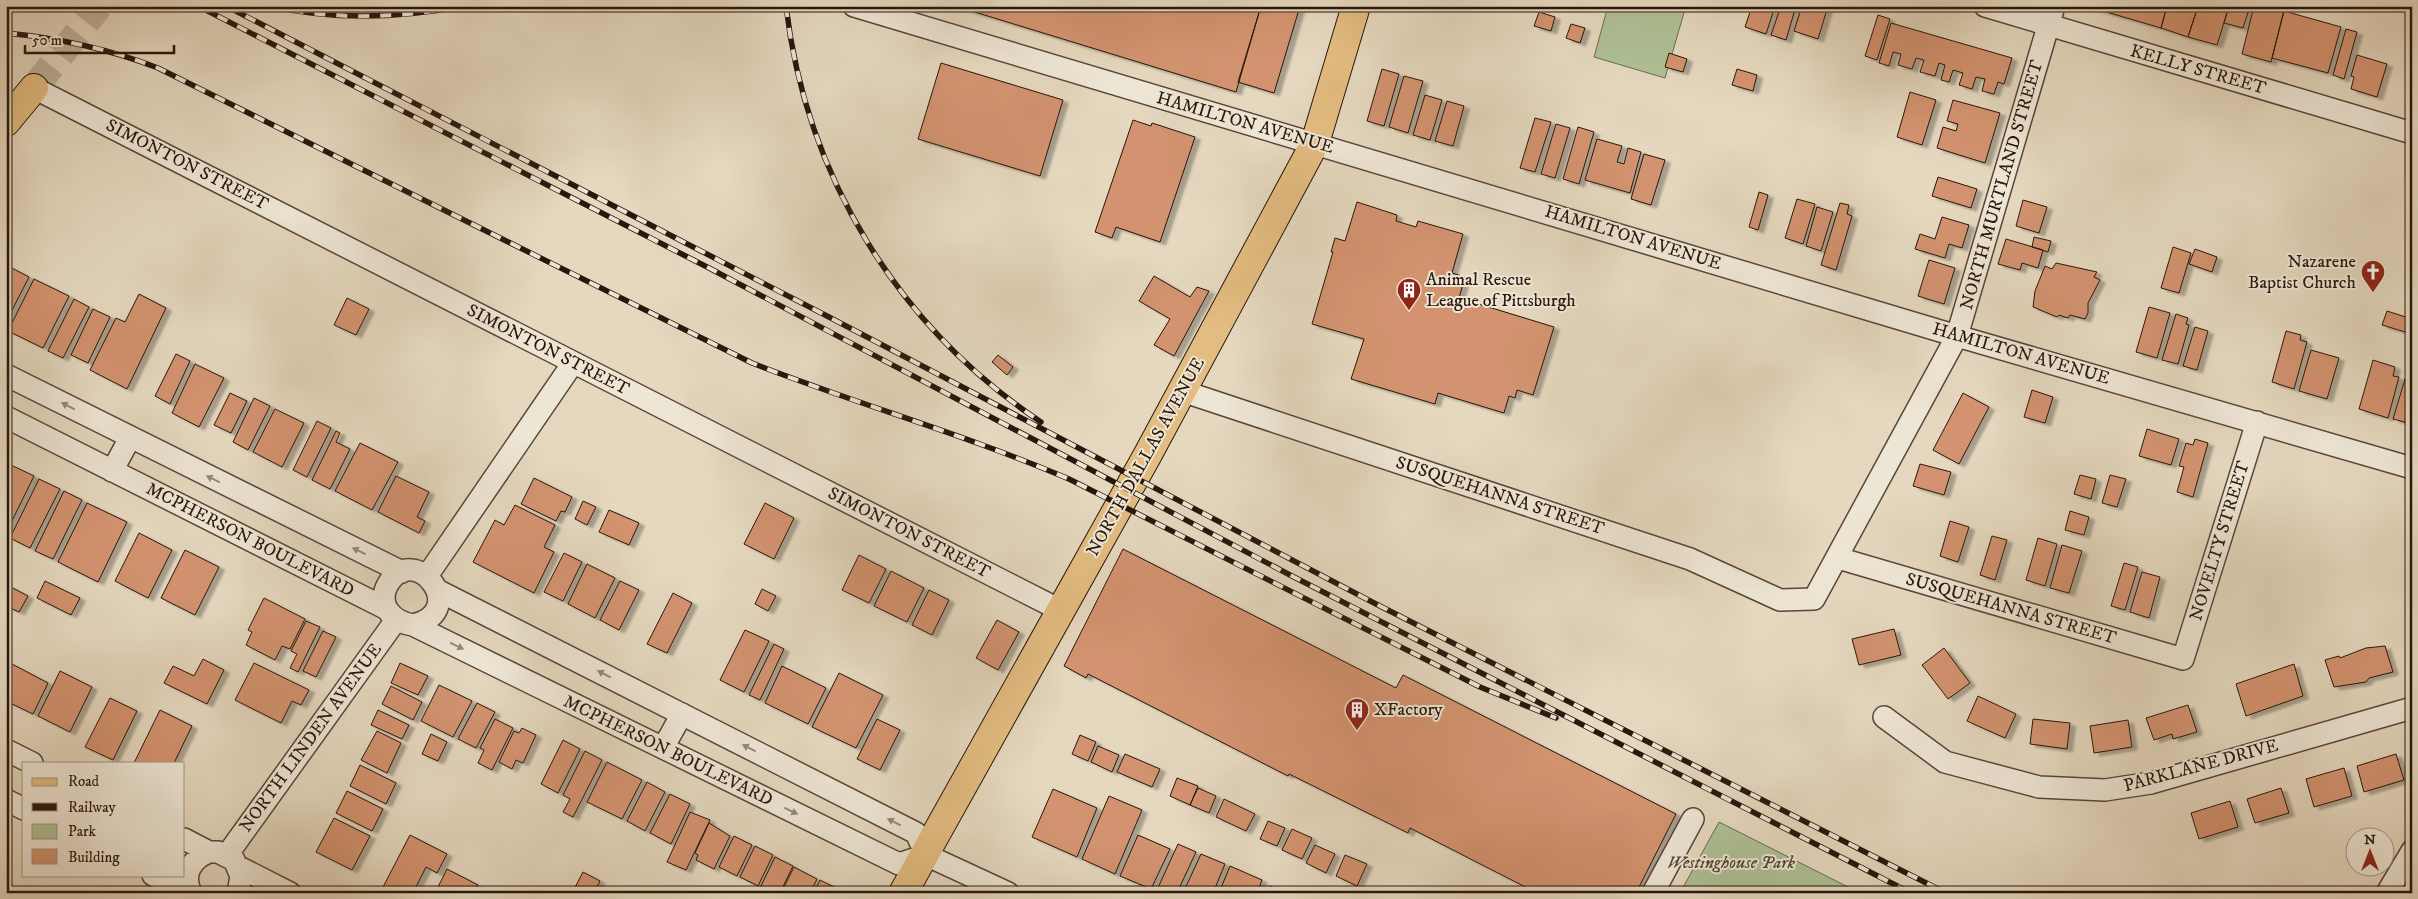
<svg xmlns="http://www.w3.org/2000/svg" width="2418" height="899" font-family="'IM FELL DW Pica',serif">
<style>
.green{fill:#afc096;stroke:#6c6b52}
.building{fill:#d3936f;stroke:#28160d;filter:url(#shadow)}
.lines{fill:none;stroke-linecap:round;stroke-linejoin:round}
.highway-tunnel{stroke:#bfb19b;stroke-width:28;stroke-dasharray:28 14;stroke-linecap:butt}
.minor-casing{stroke:#57463a;stroke-width:24}
.major-casing{stroke:#28160d;stroke-width:30}
.highway-casing{stroke:#28160d;stroke-width:30}
.minor{stroke:#eee6d5;stroke-width:21}
.major{stroke:#e2bc80;stroke-width:28}
.highway{stroke:#e2bc80;stroke-width:28}
.rail-casing{stroke:#28160d;stroke-width:5.5}
.rail{stroke:#eee6d5;stroke-width:4;stroke-dasharray:11;stroke-linecap:butt}
.oneway{fill:#95887b}
.labels{text-anchor:middle;dominant-baseline:central;stroke-width:4;stroke-linejoin:round;paint-order:stroke}
.street-label{font-size:18px;fill:#28160d;stroke:#eee6d5}
.poi-label{font-size:18px;fill:#28160d;stroke:#eee6d5;text-anchor:start}
.park-label{font-size:18px;font-style:italic;fill:#504936;stroke:#eee6d5}
</style>
<defs>
<filter id="shadow"><feDropShadow dx="5.5" dy="3" stdDeviation="1" flood-color="#0004"/></filter>
</defs>
<rect width="100%" height="100%" fill="#e5d8bf"/>
<filter id="stains"><feTurbulence type="fractalNoise" baseFrequency=".004" numOctaves="4"/><feColorMatrix values="0 0 0 0 .2 0 0 0 0 .09 0 0 0 0 .02 0 0 0 .5 -.17"/></filter>
<radialGradient id="worn" r=".72"><stop offset=".6" stop-color="#630" stop-opacity="0"/><stop offset="1" stop-color="#630" stop-opacity=".3"/></radialGradient>
<path class="green" d="M1608 6H1686L1665 78 1594 57Z
M1719 822 1860 893H1680Z"/>
<path class="building" d="M955 6H1261L1236 92Z
M1261 6H1300L1274 93 1238 82Z
M1752 6H1775L1766 34 1745 27Z
M1781 6H1796L1786 40 1771 35Z
M1802 6H1828L1818 39 1794 31Z
M2086 6H2167L2161 28Z
M2167 6H2198L2188 37 2161 28Z
M2198 6H2229L2217 45 2188 37Z
M2229 6H2250L2243 28 2224 23Z
M2254 6H2285L2271 62 2242 54Z
M2284 11 2341 27 2328 73 2272 58Z
M1539 12 1555 17 1551 31 1534 26Z
M1878 15 1890 19 1877 60 1865 56Z
M1891 23 2012 58 2004 84 1998 82 1994 94 1982 91 1985 79 1976 77 1972 89 1959 85 1963 73 1953 70 1949 82 1941 80 1945 65 1939 63 1935 76 1920 72 1924 60 1916 58 1912 69 1898 65 1901 54 1893 52 1889 66 1879 63Z
M1571 24 1585 28 1580 43 1566 38Z
M2346 29 2357 32 2344 79 2333 75Z
M1669 53 1687 59 1683 72 1665 67Z
M2357 55 2387 64 2377 97 2351 89 2354 77 2351 76Z
M941 63 1063 100 1040 176 918 139Z
M1382 69 1399 74 1384 126 1367 121Z
M1737 69 1757 75 1753 91 1732 85Z
M1404 76 1423 81 1408 133 1389 127Z
M1910 92 1936 100 1922 145 1897 137Z
M1425 95 1442 100 1430 140 1413 135Z
M1953 100 2000 113 1985 163 1937 148 1943 127 1956 131 1958 124 1947 121Z
M1447 101 1464 106 1453 146 1435 141Z
M1535 118 1551 122 1535 172 1520 168Z
M1133 120 1151 126 1152 123 1195 137 1160 242 1116 227 1112 238 1095 232Z
M1556 124 1570 128 1555 178 1541 174Z
M1578 127 1594 132 1579 184 1563 179Z
M1597 139 1622 146 1617 162 1624 164 1628 148 1641 152 1630 193 1585 180Z
M1644 154 1665 160 1651 205 1631 199Z
M1938 177 1977 189 1971 208 1932 196Z
M1759 192 1768 195 1758 230 1749 227Z
M1797 199 1815 204 1803 244 1785 238Z
M2023 200 2047 207 2039 233 2016 226Z
M1357 202 1397 215 1396 221 1416 227 1418 221 1463 234 1452 273 1465 277 1459 298 1554 327 1533 395 1517 390 1515 398 1509 396 1504 413 1438 393 1435 404 1351 379 1364 339 1312 324 1333 252H1331L1335 238 1345 241Z
M1840 203 1849 205 1847 214 1852 216 1836 270 1821 265Z
M1817 207 1833 212 1821 251 1806 246Z
M1942 217 1969 225 1962 248 1949 244 1945 258 1915 249 1920 234 1935 239Z
M2034 237 2051 241 2048 252 2032 247Z
M2006 239 2043 250 2038 268 2022 263 2020 270 1998 264Z
M2173 247 2191 253 2179 293 2161 288Z
M2195 249 2217 257 2212 272 2189 264Z
M1929 260 1955 268 1944 304 1918 296Z
M2056 263 2097 272 2094 277 2100 280 2088 303V313L2085 319 2070 315 2068 318 2059 315 2057 317 2033 307 2035 291 2045 266 2052 269Z
M6 265 29 277 6 322Z
M1154 276 1190 297 1197 287 1209 291 1174 356 1154 345 1170 319 1139 301Z
M34 279 69 296 43 348 8 331Z
M139 294 166 308 127 389 90 370 116 318 125 322Z
M347 298 369 309 356 335 334 325Z
M74 299 89 307 63 358 48 351Z
M2149 307 2170 313 2157 358 2136 352Z
M93 309 110 317 88 363 71 355Z
M2387 311 2412 319V334L2382 325Z
M2176 314 2188 318 2186 324 2189 325 2178 364 2162 360Z
M2195 327 2208 331 2197 370 2183 366Z
M2286 331 2301 335 2300 340 2307 342 2294 389 2272 382Z
M2311 350 2339 358 2327 399 2299 391Z
M176 354 190 361 170 404 155 396Z
M998 355 1013 367 1007 375 992 362Z
M2373 360 2395 367 2393 376 2399 377 2388 418 2359 409Z
M195 364 224 378 199 427 172 413Z
M2405 379 2412 381V424L2393 419Z
M2032 390 2053 397 2045 423 2024 417Z
M230 393 247 401 231 433 214 425Z
M1963 393 1989 407 1959 464 1933 450Z
M254 398 270 406 248 450 233 442Z
M275 409 304 423 282 467 253 452Z
M317 421 331 428 307 477 293 470Z
M2147 429 2179 439 2171 465 2139 456Z
M336 431 340 433 336 442 350 449 330 489 312 480Z
M2195 439 2208 443 2193 497 2177 492 2184 467 2179 466 2186 443 2193 445Z
M360 443 398 462 372 510 335 491Z
M1920 464 1951 472 1944 495 1913 486Z
M11 465 34 476 6 533V475Z
M2080 475 2096 479 2091 499 2074 494Z
M2110 475 2126 479 2117 507 2102 503Z
M396 476 429 492 417 517 425 521 419 533 378 512Z
M534 478 572 497 565 512 561 511 556 521 521 504Z
M39 479 60 489 30 548 10 538Z
M64 491 82 500 53 559 35 551Z
M583 501 596 507 587 525 575 519Z
M87 503 127 522 98 582 58 562Z
M765 503 794 518 774 559 744 544Z
M515 505 555 525 544 547 554 552 534 593 473 562 495 520 504 525Z
M609 510 639 523 629 545 599 532Z
M2070 511 2089 517 2084 535 2065 530Z
M1950 521 1969 527 1958 562 1940 556Z
M139 533 172 550 148 598 115 581Z
M1992 536 2007 540 1995 580 1980 575Z
M2038 538 2057 544 2045 586 2026 580Z
M2062 545 2082 551 2069 593 2050 588Z
M1123 549 1396 688 1403 675 1676 814 1636 893H1537L1410 828 1408 833 1289 774 1288 776 1088 674 1086 678 1064 666Z
M185 550 219 567 195 615 161 598Z
M564 553 582 562 563 601 544 592Z
M859 555 886 569 869 603 842 590Z
M2124 563 2138 567 2125 610 2111 606Z
M587 564 615 578 595 618 568 604Z
M891 571 924 588 907 622 874 606Z
M2142 572 2160 577 2149 618 2130 612Z
M45 581 80 598 71 615 37 598Z
M620 581 639 590 619 630 600 620Z
M9 586 28 596 19 612 6 606V591Z
M762 589 776 596 768 611 755 604Z
M929 590 949 600 932 635 912 625Z
M673 593 692 603 667 653 647 644Z
M264 598 305 619 290 649 282 646 275 660 246 645 252 632 248 630Z
M997 620 1019 632 998 670 976 658Z
M306 621 320 627 298 672 290 668 297 654 291 651Z
M1894 629 1901 655 1859 665 1852 639Z
M745 630 769 641 744 692 720 680Z
M323 631 336 637 316 677 303 671Z
M774 644 784 649 760 700 749 695Z
M2385 646 2393 672 2369 678 2366 682 2334 687 2325 660 2339 656 2340 658 2366 648Z
M1944 648 1970 683 1948 699 1922 665Z
M203 659 224 670 207 704 164 683 173 666 194 676Z
M254 663 309 690 301 705 292 701 281 723 235 700Z
M400 663 428 676 418 695 391 683Z
M12 664 48 683 33 714 6 701V676Z
M2294 664 2303 696 2246 716 2236 684Z
M782 666 826 688 808 724 765 703Z
M60 671 92 687 70 732 38 716Z
M839 673 883 695 856 748 812 727Z
M439 685 472 701 453 737 421 721Z
M391 686 422 702 413 720 382 704Z
M1978 696 2016 714 2005 738 1967 721Z
M110 698 137 711 113 760 85 747Z
M477 703 495 712 476 748 458 739Z
M2188 705 2197 732 2173 739 2172 734 2154 740 2146 718Z
M160 710 192 726 174 763H134Z
M378 710 409 725 402 739 371 725Z
M495 719 513 728 492 770 478 763 484 750 480 748Z
M877 719 900 730 880 770 857 759Z
M2033 719 2070 723 2067 749 2030 744Z
M2128 720 2132 747 2094 753 2090 726Z
M522 728 536 735 523 763 516 760 512 769 499 762 514 731 519 733Z
M377 731 401 743 387 773 361 760Z
M431 734 447 742 438 761 422 754Z
M1080 735 1096 742 1088 761 1072 754Z
M563 740 580 749 558 793 541 784Z
M1098 746 1119 755 1112 772 1091 762Z
M585 751 602 760 573 817 563 812 570 799 563 795Z
M1125 754 1160 769 1152 787 1117 772Z
M2396 754 2404 780 2364 792 2357 766Z
M607 762 642 780 622 819 587 802Z
M360 765 396 783 386 804 350 786Z
M2344 768 2352 796 2314 807 2306 779Z
M1177 778 1198 786 1190 805 1170 796Z
M647 782 665 792 645 831 627 821Z
M1198 788 1216 796 1209 813 1190 805Z
M2281 788 2289 813 2255 823 2247 799Z
M1053 789 1097 808 1077 857 1032 837Z
M347 791 383 809 372 831 336 813Z
M670 794 690 804 671 844 650 833Z
M1109 796 1142 810 1115 874 1082 859Z
M1224 799 1255 814 1246 831 1216 817Z
M2230 801 2238 827 2199 839 2191 813Z
M690 812 710 820 686 870 667 862Z
M334 818 370 836 352 870 316 852Z
M1268 821 1285 828 1277 846 1260 839Z
M709 823 730 836 714 869 696 860 698 855 695 853Z
M1292 829 1312 838 1302 859 1282 850Z
M410 835 447 854 437 873 426 867 413 893H389L382 889Z
M1138 835 1170 849 1151 889 1120 876Z
M734 836 752 845 737 876 719 867Z
M1178 844 1196 852 1177 893H1158L1156 892Z
M1315 845 1335 854 1326 873 1306 863Z
M755 846 773 855 758 886 740 877Z
M1201 854 1225 864 1213 893H1183Z
M1345 855 1367 864 1357 886 1336 876Z
M775 857 793 866 780 893H771L760 888Z
M1230 866 1262 880 1257 893H1219Z
M794 867 817 879 810 893H781Z
M447 869 478 885 474 893H435Z
M583 872 600 881 594 893H572Z
M820 880 844 892V893H814Z
M1270 886 1286 893H1267Z
M1411 887 1422 893H1409Z"/>
<g class="lines">
<path class="highway-tunnel" d="M34 88 99 6"/>
<defs>
<path id="minor" d="M854 6 1957 336 2412 468
M1985 6 2412 133
M34 88 1062 611
M6 375 402 572
M1182 391 1690 559 1780 600 1814 599 1957 336 2054 6
M6 417 387 609
M112 471 130 438
M1838 558 2183 659 2257 422
M427 576 573 363
M437 590 916 833 926 855 1008 893
M413 625C472 611 414 540 388 584 376 605 393 622 413 625L899 864 926 855
M1884 717 1945 762 2039 787 2105 790 2151 783 2412 708
M663 748 682 714
M6 750 32 763
M6 800 24 809
M184 839 209 852H218L234 860 241 876 238 893
M227 855 396 620
M239 867 290 893
M153 875 188 893
M191 893C182 875 191 859 209 852
M1653 893 1693 819
M2387 893 2412 851"/>
<path id="major" d="M903 893 1147 456 1315 143 1356 6"/>
<path id="highway" d="M6 122 34 88"/>
</defs>
<use href="#minor" class="minor-casing"/>
<use href="#major" class="major-casing"/>
<use href="#highway" class="highway-casing"/>
<use href="#minor" class="minor"/>
<use href="#major" class="major"/>
<use href="#highway" class="highway"/>
<defs>
<path id="rail" d="M198 6 709 268 1290 575 1911 893
M226 6 827 316 1376 604 1946 893
M271 6C336 21 400 18 464 6
M786 6C806 176 898 327 1041 422
M6 33C58 38 109 49 158 68L752 363C857 404 966 435 1069 479L1480 687 1556 718"/>
</defs>
<use href="#rail" class="rail-casing"/>
<use href="#rail" class="rail"/>
</g>
<defs><path id="oneway-solid" d="M-6-.8H1V-3.2L6.5 0L1 3.2V.8H-6Z" transform="scale(1.25)"/></defs>
<g class="oneway">
<use href="#oneway-solid" transform="translate(68 406) rotate(-153)"/>
<use href="#oneway-solid" transform="translate(213 479) rotate(-154)"/>
<use href="#oneway-solid" transform="translate(359 551) rotate(-154)"/>
<use href="#oneway-solid" transform="translate(457 646) rotate(26)"/>
<use href="#oneway-solid" transform="translate(604 674) rotate(-153)"/>
<use href="#oneway-solid" transform="translate(749 748) rotate(-153)"/>
<use href="#oneway-solid" transform="translate(791 811) rotate(26)"/>
<use href="#oneway-solid" transform="translate(894 822) rotate(-153)"/>
</g>
<defs>
<symbol id="church-pin" viewBox="-11 -11 22 30"><path d="M0 17L-7.5 6A9.5 9.5 0 1 1 7.5 6Z" fill="#8f2418" stroke="#eee6d5"/><path d="M-1.2-6h2.4v3.5h3.3v2.4h-3.3V6h-2.4V-.1h-3.3v-2.4h3.3Z" fill="#fff"/></symbol>
<symbol id="building-pin" viewBox="-11 -11 22 30"><path d="M0 17L-7.5 6A9.5 9.5 0 1 1 7.5 6Z" fill="#8f2418" stroke="#eee6d5"/><path d="M-4-6H4V6H1V3H-1V6H-4ZM-2.5-4.3h1.7v1.8h-1.7ZM.8-4.3h1.7v1.8H.8ZM-2.5-1h1.7V.8h-1.7ZM.8-1h1.7V.8H.8Z" fill="#fff"/></symbol>
</defs>
<g fill-rule="evenodd">
<use href="#church-pin" x="2359" y="258" width="28" height="38"/>
<use href="#building-pin" x="1395" y="276" width="28" height="38"/>
<use href="#building-pin" x="1343" y="696" width="28" height="38"/>
</g>
<g class="labels">
<g class="street-label">
<text transform="translate(2198 70) rotate(16)">KELLY STREET</text>
<text transform="translate(1245 123) rotate(16)">HAMILTON AVENUE</text>
<text transform="translate(187 165) rotate(27)">SIMONTON STREET</text>
<text transform="translate(2002 185) rotate(-74)">NORTH MURTLAND STREET</text>
<text transform="translate(1633 238) rotate(17)">HAMILTON AVENUE</text>
<text transform="translate(548 350) rotate(27)">SIMONTON STREET</text>
<text transform="translate(2021 354) rotate(16)">HAMILTON AVENUE</text>
<text transform="translate(1146 457) rotate(-61)">NORTH DALLAS AVENUE</text>
<text transform="translate(1500 496) rotate(18)">SUSQUEHANNA STREET</text>
<text transform="translate(909 533) rotate(27)">SIMONTON STREET</text>
<text transform="translate(250 540) rotate(27)">MCPHERSON BOULEVARD</text>
<text transform="translate(2220 541) rotate(-73)">NOVELTY STREET</text>
<text transform="translate(2011 609) rotate(16)">SUSQUEHANNA STREET</text>
<text transform="translate(311 738) rotate(-54)">NORTH LINDEN AVENUE</text>
<text transform="translate(668 751) rotate(26)">MCPHERSON BOULEVARD</text>
<text transform="translate(2201 766) rotate(-15)">PARKLANE DRIVE</text>
</g>
<g class="poi-label">
<text x="2356" y="262" text-anchor="end">Nazarene<tspan x="2356" dy="21">Baptist Church</tspan></text>
<text x="1426" y="280">Animal Rescue<tspan x="1426" dy="21">League of Pittsburgh</tspan></text>
<text x="1374" y="710">XFactory</text>
</g>
<g class="park-label">
<text x="1731" y="863">Westinghouse Park</text>
</g>
</g>
<rect width="2418" height="899" fill="none" stroke="#e5d8bf" stroke-width="25"/>
<rect x="8" y="8" width="2403" height="884" fill="none" stroke="#28160d" stroke-width="2.5"/>
<rect x="12" y="12" width="2393" height="874" fill="none" stroke="#28160d"/>
<rect x="22" y="762" width="162" height="115" fill="#eee6d5" stroke="#9f9385"/>
<rect x="32" y="778" width="25" height="8" fill="#e2bc80" stroke="#9f9385"/>
<text x="68" y="786" font-size="15" fill="#28160d">Road</text>
<rect x="32" y="803" width="25" height="8" fill="#28160d" stroke="#9f9385"/>
<text x="68" y="812" font-size="15" fill="#28160d">Railway</text>
<rect x="32" y="824" width="25" height="15" fill="#afc096" stroke="#9f9385"/>
<text x="68" y="836" font-size="15" fill="#28160d">Park</text>
<rect x="32" y="849" width="25" height="15" fill="#d3936f" stroke="#9f9385"/>
<text x="68" y="862" font-size="15" fill="#28160d">Building</text>
<g transform="translate(2370 852)"><circle r="24" fill="#eee6d5" stroke="#9f9385"/>
<path d="M0-4L9 19L0 12L-9 19Z" fill="#8f2418"/>
<text y="-8" font-size="14" font-weight="bold" text-anchor="middle" fill="#28160d">N</text>
</g>
<path d="M25 45v8h149v-8" fill="none" stroke="#28160d" stroke-width="2.5"/>
<text x="32" y="45" font-size="15" fill="#28160d" stroke="#eee6d5" stroke-width="4" paint-order="stroke">50 m</text>
<rect width="100%" height="100%" filter="url(#stains)"/>
<rect width="100%" height="100%" fill="url(#worn)"/>
</svg>
